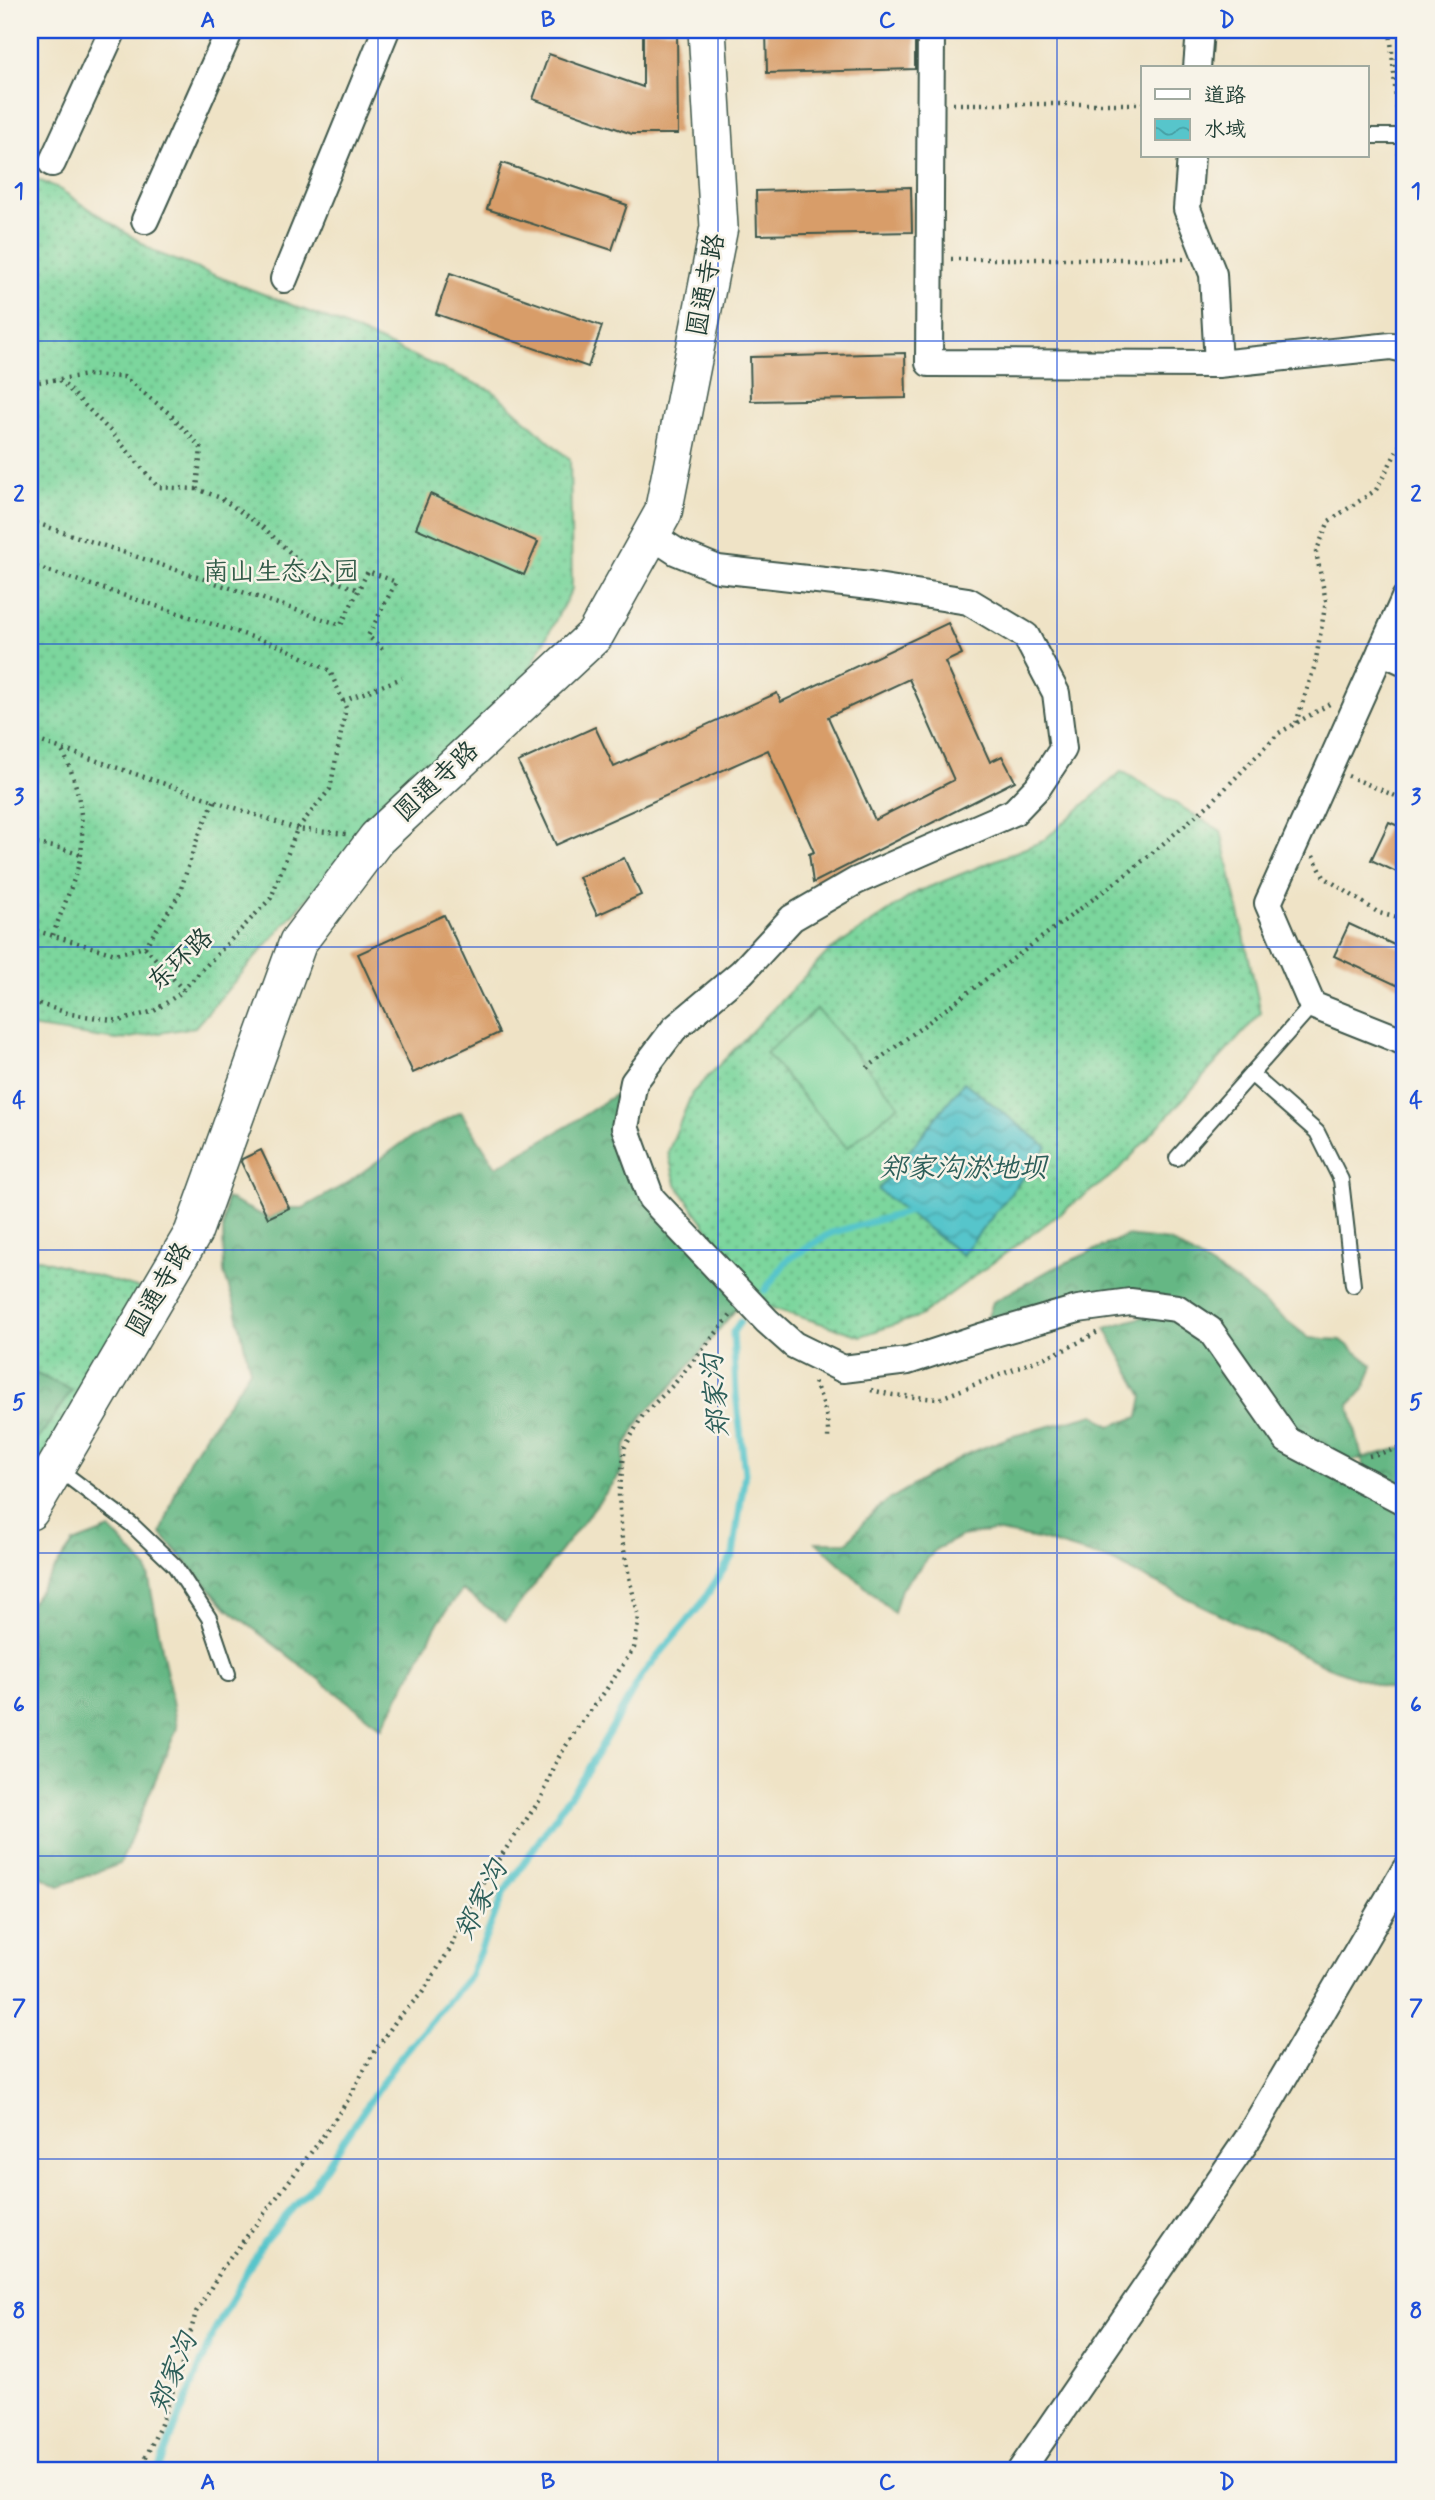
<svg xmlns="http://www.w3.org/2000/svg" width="1435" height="2500" font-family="Mynerve,'LXGW WenKai TC',sans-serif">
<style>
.grass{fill:url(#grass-dots);stroke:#4e8a68;stroke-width:2}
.forest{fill:url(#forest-crowns);stroke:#427a5c;stroke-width:2;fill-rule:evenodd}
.garden{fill:#7cd69d;stroke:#4e8a68;stroke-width:2}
.water{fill:url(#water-waves);stroke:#3b8180;stroke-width:2}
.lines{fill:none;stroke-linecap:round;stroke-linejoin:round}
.stream{stroke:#57c5cb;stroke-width:7}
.building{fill:#d89d69;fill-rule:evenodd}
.lane-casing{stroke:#3e564a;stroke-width:18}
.street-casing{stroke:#3e564a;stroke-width:30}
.secondary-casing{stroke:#3e564a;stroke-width:40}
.path{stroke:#3e564a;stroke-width:4.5;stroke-dasharray:2 5;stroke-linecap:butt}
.lane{stroke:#fff;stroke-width:14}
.street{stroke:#fff;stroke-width:26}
.secondary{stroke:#fff;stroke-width:37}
.grid{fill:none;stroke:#1d4ed8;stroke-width:2;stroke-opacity:0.55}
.labels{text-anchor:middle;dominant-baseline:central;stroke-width:5;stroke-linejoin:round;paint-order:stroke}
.street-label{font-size:26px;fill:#1f3d34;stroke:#f7f3e8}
.park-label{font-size:26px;fill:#325c49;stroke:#f7f3e8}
.water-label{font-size:28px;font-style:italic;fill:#2d5f5a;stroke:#f7f3e8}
.neatline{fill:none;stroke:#1d4ed8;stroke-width:2.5}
.grid-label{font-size:23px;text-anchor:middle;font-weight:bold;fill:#1d4ed8}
</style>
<defs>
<pattern id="grass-dots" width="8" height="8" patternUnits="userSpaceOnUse" patternTransform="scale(1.75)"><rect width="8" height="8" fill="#7cd69d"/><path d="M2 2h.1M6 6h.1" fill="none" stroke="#65af81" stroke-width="1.8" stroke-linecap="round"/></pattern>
<pattern id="forest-crowns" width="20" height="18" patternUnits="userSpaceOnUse" patternTransform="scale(1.75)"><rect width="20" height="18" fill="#65b784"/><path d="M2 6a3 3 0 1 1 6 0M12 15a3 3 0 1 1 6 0" fill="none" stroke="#53966d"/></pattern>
<pattern id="water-waves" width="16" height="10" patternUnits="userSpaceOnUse" patternTransform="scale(1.75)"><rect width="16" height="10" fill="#57c5cb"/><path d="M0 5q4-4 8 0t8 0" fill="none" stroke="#47a1a6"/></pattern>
</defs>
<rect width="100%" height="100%" fill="#f7f3e8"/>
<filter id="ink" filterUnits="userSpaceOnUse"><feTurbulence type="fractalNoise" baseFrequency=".0143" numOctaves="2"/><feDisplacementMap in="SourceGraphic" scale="14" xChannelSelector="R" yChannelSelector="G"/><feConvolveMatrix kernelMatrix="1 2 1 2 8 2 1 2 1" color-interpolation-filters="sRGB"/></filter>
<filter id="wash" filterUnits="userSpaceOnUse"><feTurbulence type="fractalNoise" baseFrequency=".00686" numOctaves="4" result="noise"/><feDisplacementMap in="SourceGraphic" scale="28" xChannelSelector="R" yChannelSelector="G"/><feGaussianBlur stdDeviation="1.57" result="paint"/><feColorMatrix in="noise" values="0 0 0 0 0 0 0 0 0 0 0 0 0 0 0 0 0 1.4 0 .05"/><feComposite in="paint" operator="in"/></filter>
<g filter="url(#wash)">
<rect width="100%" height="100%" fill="#efe3c6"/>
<path class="grass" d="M30 177 56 187 157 253 338 323 493 391 570 460 572 589 517 693 309 896 195 1027 117 1040 30 1027Z
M1122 771 1221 831 1261 1013 1118 1171 920 1316 861 1336 762 1305 676 1184 668 1152 692 1093 827 953 917 892 1043 841Z
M30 1256 144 1290 30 1481Z"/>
<path class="forest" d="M634 1082 625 1127 651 1198 745 1298 675 1383 643 1415 625 1447 622 1472 506 1621 462 1590 439 1621 382 1728 228 1609 161 1534C171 1507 179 1477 194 1452 211 1424 233 1399 250 1370L236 1309 224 1273 223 1229 226 1198 268 1218 289 1208H303L349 1182 405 1141 461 1112 496 1167 571 1124Z
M1126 1236 1170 1241 1238 1283 1309 1338 1341 1340 1373 1365 1365 1388 1349 1405 1362 1458 1405 1447V1695L1328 1667 1109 1560 1038 1539 994 1531 962 1536 936 1549 901 1589 894 1613 816 1542H848L866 1519 887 1501 965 1455 1010 1437 1094 1414 1110 1426 1139 1417 1143 1396 1105 1328 1146 1316 1174 1319 1210 1330 1130 1302 981 1337 993 1302 1050 1270ZM1362 1458 1367 1481 1336 1465Z
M30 1371 72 1390 30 1451Z
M110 1529 147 1569 177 1728 120 1864 59 1886 30 1871V1604L73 1543Z"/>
<path class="garden" d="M817 1009 899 1105 847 1148 766 1053Z"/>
<path class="water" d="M964 1082 1047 1147 962 1255 878 1190Z"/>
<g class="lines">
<path class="stream" d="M765 1290 787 1260 831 1233 907 1212
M158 2470 212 2336 263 2242 315 2183 395 2064 470 1976 504 1892 588 1769 642 1675 699 1607 733 1555 745 1473 736 1394 733 1332 740 1322"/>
</g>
<g id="blocks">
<path class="building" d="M643 30H677L678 134H632L533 99 549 54 643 87Z
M766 30H915V69L767 73Z
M502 163 627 205 612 250 487 209Z
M911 187 912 232 757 235 756 191Z
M450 273 602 326 588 367 436 314Z
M905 353 906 398 751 401 750 357Z
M430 494 538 542 524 575 416 528Z
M948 623 962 654 945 662 990 762 1002 756 1015 781 813 883 809 854 814 852 768 750 556 845 518 762 595 727 614 767 777 693 781 702ZM909 679 954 780 875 820 828 717Z
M1389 822 1405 829V876L1371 860Z
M624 858 641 895 597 915 579 877Z
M444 915 499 1033 413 1073 358 954Z
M1349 924 1405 950V989L1334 956Z
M261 1150 289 1208 268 1218 241 1162 242 1159Z"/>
</g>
</g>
<g filter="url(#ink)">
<use href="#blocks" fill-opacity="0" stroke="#3e564a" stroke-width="2"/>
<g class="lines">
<defs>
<path id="lane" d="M1367 136H1398
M1251 1074 1317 1132 1341 1180 1353 1285
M1177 1158 1312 1005
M57 1468 131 1524 175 1566 209 1618 228 1674"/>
<path id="street" d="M931 30 929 363 1218 364 1391 346 1405 349
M1197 68 1200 30
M1191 156 1187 209 1213 274 1218 364
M52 163 113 30
M145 220 230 30
M284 279 386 30
M651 535 677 552 718 569 870 586 968 601 1026 636 1056 693 1063 749 1038 787 1014 812 856 881 792 918 742 972 674 1029 634 1082 625 1127 651 1198 767 1321 794 1345 843 1369 908 1361 981 1337 1078 1309 1130 1302 1177 1308 1210 1330 1287 1440 1405 1502
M1405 598 1268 903 1312 1005 1405 1042
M1381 651 1405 662
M1021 2470 1247 2140 1405 1870"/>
<path id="secondary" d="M30 1511 193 1233 298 942 377 838 595 635 663 513 719 227 707 30"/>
</defs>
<use href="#lane" class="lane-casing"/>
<use href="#street" class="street-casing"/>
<use href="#secondary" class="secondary-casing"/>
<path class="path" d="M1390 30 1398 119
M953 104H1143
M1399 153 1400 216 1405 261
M951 259H1184
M30 376 39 382 30 397
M60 380 114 435 158 487 197 489
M39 382 87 375 124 377 170 414 201 448 197 489 221 498 265 529 312 573 359 590
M30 521 341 625 368 571 396 582 368 636 386 652
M30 565 283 647 330 671 346 708 330 789 297 829 271 898 179 994 154 1011 119 1021 71 1014 30 1001
M343 701 402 678
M1296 723 1315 665 1326 601 1316 552 1329 521 1376 490 1405 436
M30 738 297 829 346 834
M1348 776 1405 800
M30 843 60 848 81 855
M1313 856 1324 877 1379 913 1405 920
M30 929 115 954 145 947 179 895 196 842 214 801
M53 935C60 914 78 874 81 854 85 819 78 779 61 749
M145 947 183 990
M867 1068 1132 870 1212 802 1279 733 1333 702
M814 1382C823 1400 829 1419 828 1439
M871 1390 893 1395 938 1399 1066 1349 1100 1331
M1369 1456 1405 1447
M140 2470 161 2424 181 2368 196 2312 224 2266 319 2142 348 2100 373 2054 398 2018 422 1993 450 1949 480 1886 542 1797 557 1760 578 1727 606 1690 634 1648 639 1617 630 1582 622 1540 619 1495 625 1447 643 1415 675 1383 731 1315"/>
<use href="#lane" class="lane"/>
<use href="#street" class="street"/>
<use href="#secondary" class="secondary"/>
</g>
</g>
<path class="grid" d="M378 30V2470M718 30V2470M1057 30V2470M30 341H1405M30 644H1405M30 947H1405M30 1250H1405M30 1553H1405M30 1856H1405M30 2159H1405"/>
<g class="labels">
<g class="street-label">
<text transform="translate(707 285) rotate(-79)">圆通寺路</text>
<text transform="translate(437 782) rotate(-43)">圆通寺路</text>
<text transform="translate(181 960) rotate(-43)">东环路</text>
<text transform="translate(160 1290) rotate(-60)">圆通寺路</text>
</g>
<g class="park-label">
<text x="281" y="573">南山生态公园</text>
</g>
<g class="water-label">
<text x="963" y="1169">郑家沟淤地坝</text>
<text transform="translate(717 1396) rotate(-95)">郑家沟</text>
<text transform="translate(482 1901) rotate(-64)">郑家沟</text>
<text transform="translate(174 2374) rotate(-68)">郑家沟</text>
</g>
</g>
<rect width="1435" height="2500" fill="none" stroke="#f7f3e8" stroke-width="77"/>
<rect x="1141" y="66" width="228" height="91" fill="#f7f3e8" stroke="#a1aaa0" stroke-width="2"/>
<rect x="1155" y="89" width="35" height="10" fill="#ffffff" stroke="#a1aaa0" stroke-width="2"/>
<text x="1204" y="102" font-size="21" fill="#1f3d34">道路</text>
<rect x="1155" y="119" width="35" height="21" fill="url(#water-waves)" stroke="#a1aaa0" stroke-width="2"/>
<text x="1204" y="136" font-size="21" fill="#1f3d34">水域</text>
<rect x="38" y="38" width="1358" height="2424" class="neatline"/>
<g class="grid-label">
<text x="208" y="27">A</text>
<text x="548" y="27">B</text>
<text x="887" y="27">C</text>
<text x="1227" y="27">D</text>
<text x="19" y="198">1</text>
<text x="1416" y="198">1</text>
<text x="19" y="501">2</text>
<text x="1416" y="501">2</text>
<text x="19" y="804">3</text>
<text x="1416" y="804">3</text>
<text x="19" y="1107">4</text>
<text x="1416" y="1107">4</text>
<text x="19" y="1409">5</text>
<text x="1416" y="1409">5</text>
<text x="19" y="1712">6</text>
<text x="1416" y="1712">6</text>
<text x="19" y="2015">7</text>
<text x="1416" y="2015">7</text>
<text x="19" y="2318">8</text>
<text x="1416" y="2318">8</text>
<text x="208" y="2489">A</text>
<text x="548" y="2489">B</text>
<text x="887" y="2489">C</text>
<text x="1227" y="2489">D</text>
</g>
</svg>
